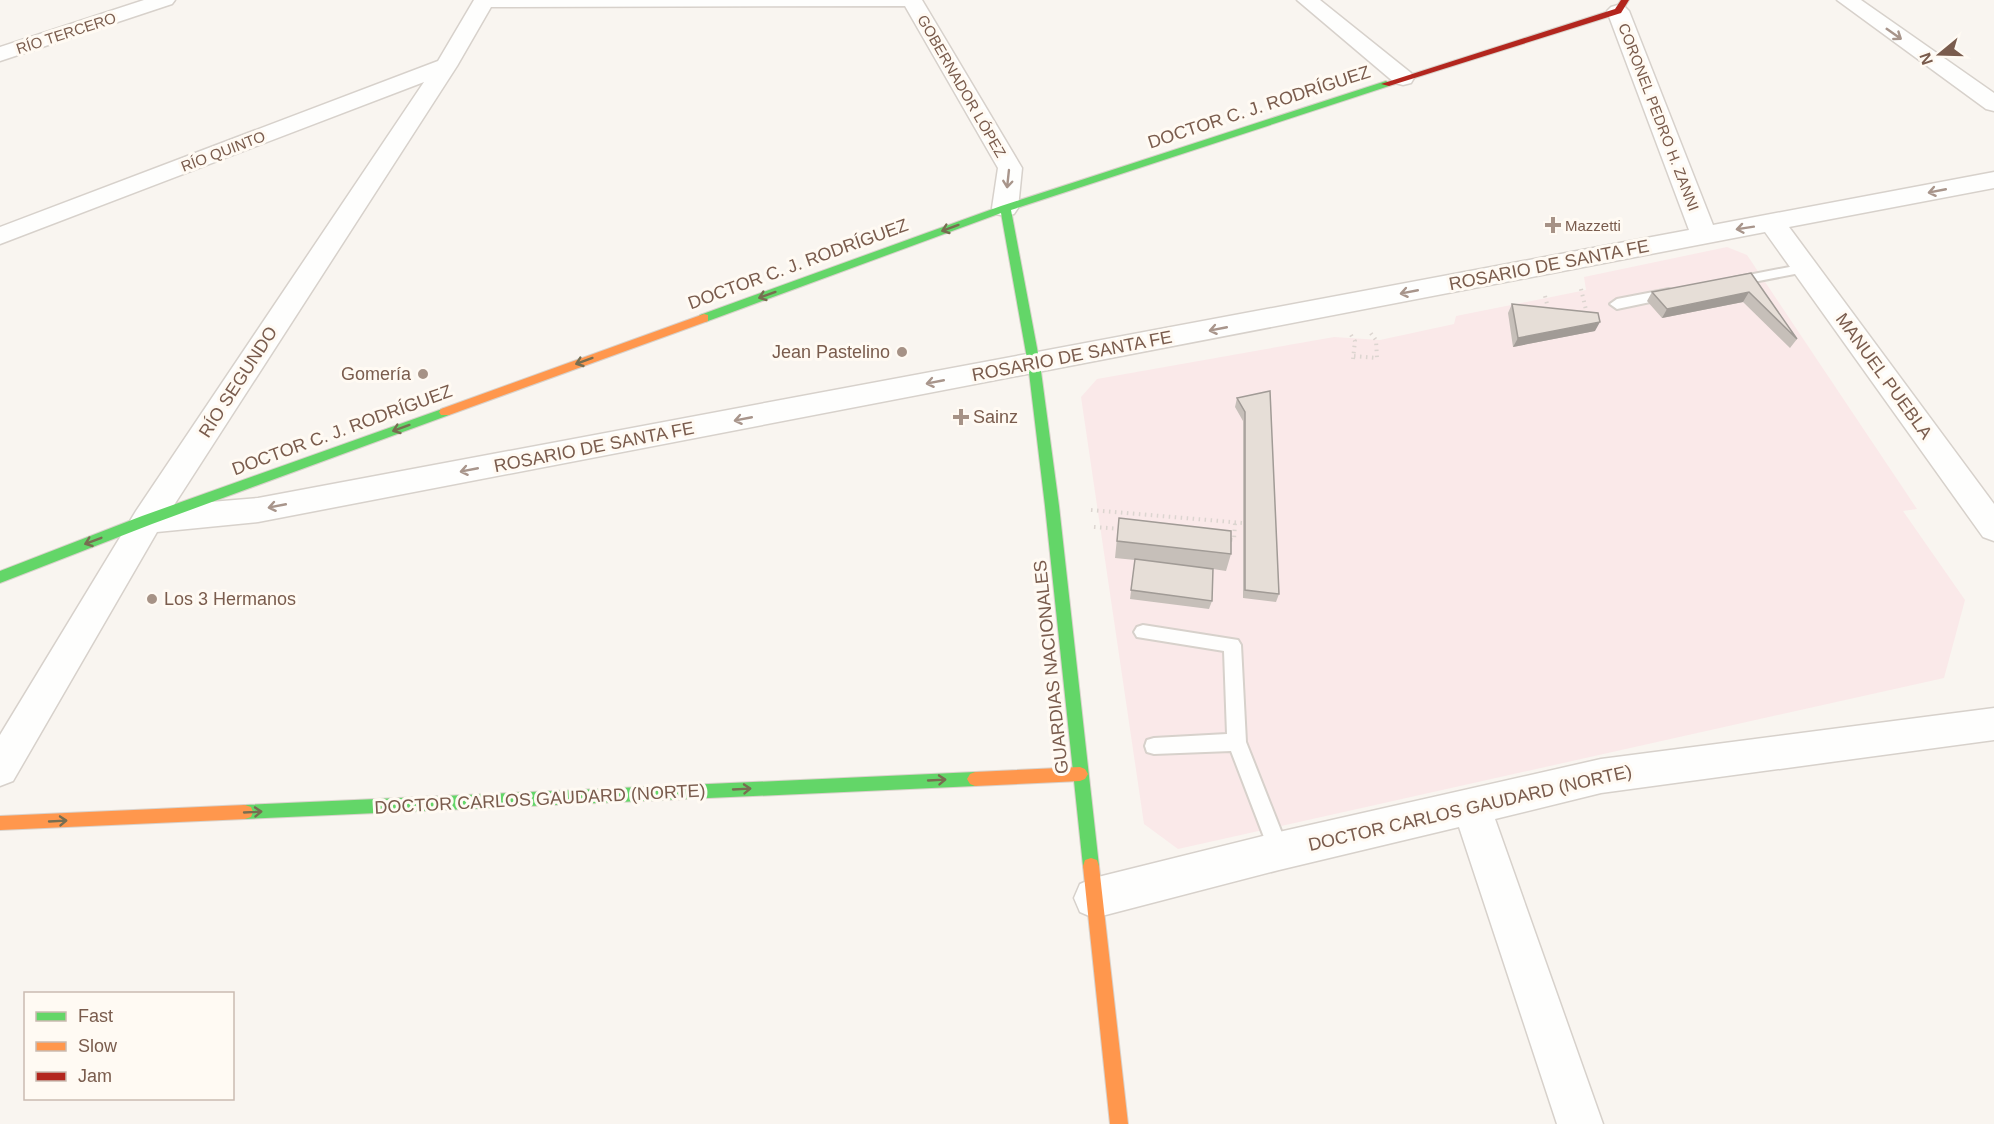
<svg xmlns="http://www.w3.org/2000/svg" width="1994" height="1124" font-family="Helvetica,sans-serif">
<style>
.medical{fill:#fae9e9}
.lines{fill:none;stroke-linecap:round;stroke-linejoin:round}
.lane-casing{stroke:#d7d1cb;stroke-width:4}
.street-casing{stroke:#d7d1cb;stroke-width:3}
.fast-casing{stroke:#d9d2cb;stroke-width:2}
.slow-casing{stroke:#d9d2cb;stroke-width:2}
.jam-casing{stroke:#d9d2cb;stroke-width:2}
.path{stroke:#dcd5d0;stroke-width:4;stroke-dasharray:1.5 4.5;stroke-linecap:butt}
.lane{fill:#fefefd;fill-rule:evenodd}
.street{fill:#fefefd;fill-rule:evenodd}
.fast{fill:#63d668;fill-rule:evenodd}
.slow{fill:#ff974d;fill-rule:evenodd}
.jam{fill:#b3261e;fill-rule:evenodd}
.wall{fill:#c6bfb9}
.shaded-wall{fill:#a19b96}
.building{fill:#e6ded7;stroke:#a19b96;stroke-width:1.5}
.oneway{stroke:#a8958b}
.oneway2{stroke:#776e51}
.poi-dot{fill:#a69286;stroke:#fffaf3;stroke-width:2}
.labels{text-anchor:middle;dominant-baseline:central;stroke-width:6;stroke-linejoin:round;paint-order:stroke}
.far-street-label{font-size:15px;fill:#7a5c4d;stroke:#fffaf3}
.far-poi-label{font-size:15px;fill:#7a5c4d;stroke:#fffaf3;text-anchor:start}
.street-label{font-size:18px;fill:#7a5c4d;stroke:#fffaf3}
.poi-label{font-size:18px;fill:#7a5c4d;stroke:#fffaf3;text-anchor:end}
</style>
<rect width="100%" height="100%" fill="#f9f5f0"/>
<path class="medical" d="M1727 247 1747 255 1917 509 1903 511 1965 600 1944 678 1178 849 1144 824 1081 397 1097 379 1334 337 1380 340 1454 324 1456 316 1586 290 1584 277Z"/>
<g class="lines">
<defs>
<path id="lane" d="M1805 264 1812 268 1810 271 1733 286 1726 282 1733 278Z
M1669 289 1674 291 1676 294 1674 297 1617 309 1610 304 1617 299Z
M1143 625 1238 640 1241 645 1246 742 1289 851 1286 858 1279 860 1272 858 1231 751 1154 754 1147 752 1145 746 1147 740 1154 738 1227 734 1224 651 1137 637 1134 632 1137 627Z"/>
<path id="street" d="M144 0H175L172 4 0 61V47Z
M474 0H922L1022 168 1018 208 1014 214 1005 216 996 214 992 208 998 168 905 6 491 7 457 66 174 505 258 498 1689 230 1607 11 1611 7 1618 5 1625 7 1629 11 1713 225 1994 172V188L1789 227 1994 504V541L1983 537 1765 232 258 522 157 532 13 781 0 786V735L136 511 424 82 0 244V227L438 61Z
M1297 0H1320L1411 73 1414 78 1411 83 1403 85 1395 83Z
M1837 0H1861L1994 93V111L1986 109Z
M1994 708V740L1601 793 1495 819 1603 1124H1557L1459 827 1279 870 1094 918 1080 912 1074 898 1080 884 1094 878 1279 832 1601 759Z"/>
<path id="fast" d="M1386 81 1391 84 1389 86 1011 210 1040 364 1059 506 1099 866 1097 872 1091 874 1085 872 1083 866 1045 506 1028 364 1001 213 708 321 704 322 698 318 700 315 1001 206Z
M445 408 449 409 451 412 449 415 152 524 0 583V571L142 516Z
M975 772 980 774 983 779 980 784 975 786 245 819 239 817 237 812 239 807 245 805Z"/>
<path id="slow" d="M704 314 708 315V321L449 415H441L439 412 441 409Z
M1080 767 1085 769 1088 774 1085 779 1080 781 975 786 970 784 967 779 970 774 975 772Z
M245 805 251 807 253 812 251 817 245 819 0 830V816Z
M1091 858 1097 860 1099 866 1128 1124H1110L1083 866 1085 860Z"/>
<path id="jam" d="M1621 0H1629L1621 13 1389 86 1381 84 1615 9Z"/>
</defs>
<use href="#lane" class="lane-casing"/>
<use href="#street" class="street-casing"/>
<use href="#fast" class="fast-casing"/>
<use href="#slow" class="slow-casing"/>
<use href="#jam" class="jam-casing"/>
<path class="path" d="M1581 289 1587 314
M1545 296 1549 312
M1351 335 1355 341 1353 359
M1354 356 1377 358 1376 340 1369 331
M1091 510 1243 523
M1094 527 1122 529
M1225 539 1234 540 1235 523"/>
<use href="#lane" class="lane"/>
<use href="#street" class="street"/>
<use href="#fast" class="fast"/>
<use href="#slow" class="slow"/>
<use href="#jam" class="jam"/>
</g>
<path class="wall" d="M1751 273 1797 339 1790 348 1743 302 1662 318 1647 301 1652 292Z
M1512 304 1595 331 1513 347 1508 313Z
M1270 391 1279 594 1276 602 1243 598V421L1235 407 1237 398Z
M1119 518 1231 554 1226 571 1213 569 1212 601 1209 609 1130 599 1135 560 1115 558Z"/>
<path class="shaded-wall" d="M1749 292 1743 302 1662 318 1667 309Z
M1600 322 1595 331 1513 347 1518 338Z"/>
<path class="building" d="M1751 273 1797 339 1749 292 1667 309 1652 292Z
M1512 304 1598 313 1600 322 1518 338Z
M1270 391 1279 594 1245 590V412L1237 398Z
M1119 518 1231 531V554L1117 541Z
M1135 559 1213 569 1212 601 1131 590Z"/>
<defs><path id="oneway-shaft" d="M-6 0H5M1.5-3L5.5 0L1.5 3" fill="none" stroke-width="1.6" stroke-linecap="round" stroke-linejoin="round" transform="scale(1.5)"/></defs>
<g class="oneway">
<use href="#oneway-shaft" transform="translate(1894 34) rotate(35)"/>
<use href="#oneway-shaft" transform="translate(1008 179) rotate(96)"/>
<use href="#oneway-shaft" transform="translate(1937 191) rotate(169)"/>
<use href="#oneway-shaft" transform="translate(1745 228) rotate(171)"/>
<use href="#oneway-shaft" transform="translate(1409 292) rotate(169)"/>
<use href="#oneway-shaft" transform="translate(1218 329) rotate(169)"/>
<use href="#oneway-shaft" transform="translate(935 382) rotate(169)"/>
<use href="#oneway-shaft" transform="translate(743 419) rotate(169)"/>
<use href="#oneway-shaft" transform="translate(469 470) rotate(169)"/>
<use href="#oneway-shaft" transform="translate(277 506) rotate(169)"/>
</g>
<g class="oneway2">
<use href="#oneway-shaft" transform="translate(950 228) rotate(160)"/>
<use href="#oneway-shaft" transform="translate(767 295) rotate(160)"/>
<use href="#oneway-shaft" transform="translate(584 361) rotate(160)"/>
<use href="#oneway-shaft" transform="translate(401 428) rotate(160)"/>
<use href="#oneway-shaft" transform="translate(93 541) rotate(159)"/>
<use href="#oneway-shaft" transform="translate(937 780) rotate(-3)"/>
<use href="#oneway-shaft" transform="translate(742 789) rotate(-3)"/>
<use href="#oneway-shaft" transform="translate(253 812) rotate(-3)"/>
<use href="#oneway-shaft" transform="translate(58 821) rotate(-3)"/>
</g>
<g class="poi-dot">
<path d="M1550 216h6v6h6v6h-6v6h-6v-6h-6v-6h6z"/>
<circle cx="902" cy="352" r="6"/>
<circle cx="423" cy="374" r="6"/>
<path d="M958 408h6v6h6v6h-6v6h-6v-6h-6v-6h6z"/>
<circle cx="152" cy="599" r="6"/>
</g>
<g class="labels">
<g class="far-street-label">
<text transform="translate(66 33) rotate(-18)">RÍO TERCERO</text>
<text transform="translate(962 86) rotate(60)">GOBERNADOR LÓPEZ</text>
<text transform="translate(1659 117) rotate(69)">CORONEL PEDRO H. ZANNI</text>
<text transform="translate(223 151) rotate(-21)">RÍO QUINTO</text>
</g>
<g class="far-poi-label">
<text x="1565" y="225">Mazzetti</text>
</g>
<g class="street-label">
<text transform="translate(1259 107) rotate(-18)">DOCTOR C. J. RODRÍGUEZ</text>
<text transform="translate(798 264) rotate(-20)">DOCTOR C. J. RODRÍGUEZ</text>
<text transform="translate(1549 265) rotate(-11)">ROSARIO DE SANTA FE</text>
<text transform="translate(1072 356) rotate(-11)">ROSARIO DE SANTA FE</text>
<text transform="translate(1884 376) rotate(54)">MANUEL PUEBLA</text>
<text transform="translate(238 382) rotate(-57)">RÍO SEGUNDO</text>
<text transform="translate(342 430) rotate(-20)">DOCTOR C. J. RODRÍGUEZ</text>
<text transform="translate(594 447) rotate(-11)">ROSARIO DE SANTA FE</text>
<text transform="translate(1051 667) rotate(-96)">GUARDIAS NACIONALES</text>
<text transform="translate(540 799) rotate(-3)">DOCTOR CARLOS GAUDARD (NORTE)</text>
<text transform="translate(1470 808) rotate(-13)">DOCTOR CARLOS GAUDARD (NORTE)</text>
</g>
<g class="poi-label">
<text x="890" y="352">Jean Pastelino</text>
<text x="411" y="374">Gomería</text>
<text x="973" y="417" text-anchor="start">Sainz</text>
<text x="164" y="599" text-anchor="start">Los 3 Hermanos</text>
</g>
</g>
<rect x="24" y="992" width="210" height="108" fill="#fffaf3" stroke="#cabbb1" stroke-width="1.5"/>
<rect x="36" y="1012" width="30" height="9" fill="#63d668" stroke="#cabbb1" stroke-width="1.5"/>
<text x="78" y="1022" font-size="18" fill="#7a5c4d">Fast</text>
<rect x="36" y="1042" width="30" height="9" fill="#ff974d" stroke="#cabbb1" stroke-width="1.5"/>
<text x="78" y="1052" font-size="18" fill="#7a5c4d">Slow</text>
<rect x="36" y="1072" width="30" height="9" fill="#b3261e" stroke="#cabbb1" stroke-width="1.5"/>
<text x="78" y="1082" font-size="18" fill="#7a5c4d">Jam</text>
<g transform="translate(1940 54) rotate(251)" stroke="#fffaf3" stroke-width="4.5" paint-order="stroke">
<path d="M0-4.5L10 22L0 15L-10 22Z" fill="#7a5c4d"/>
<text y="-9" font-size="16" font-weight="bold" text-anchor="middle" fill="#7a5c4d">N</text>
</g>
</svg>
